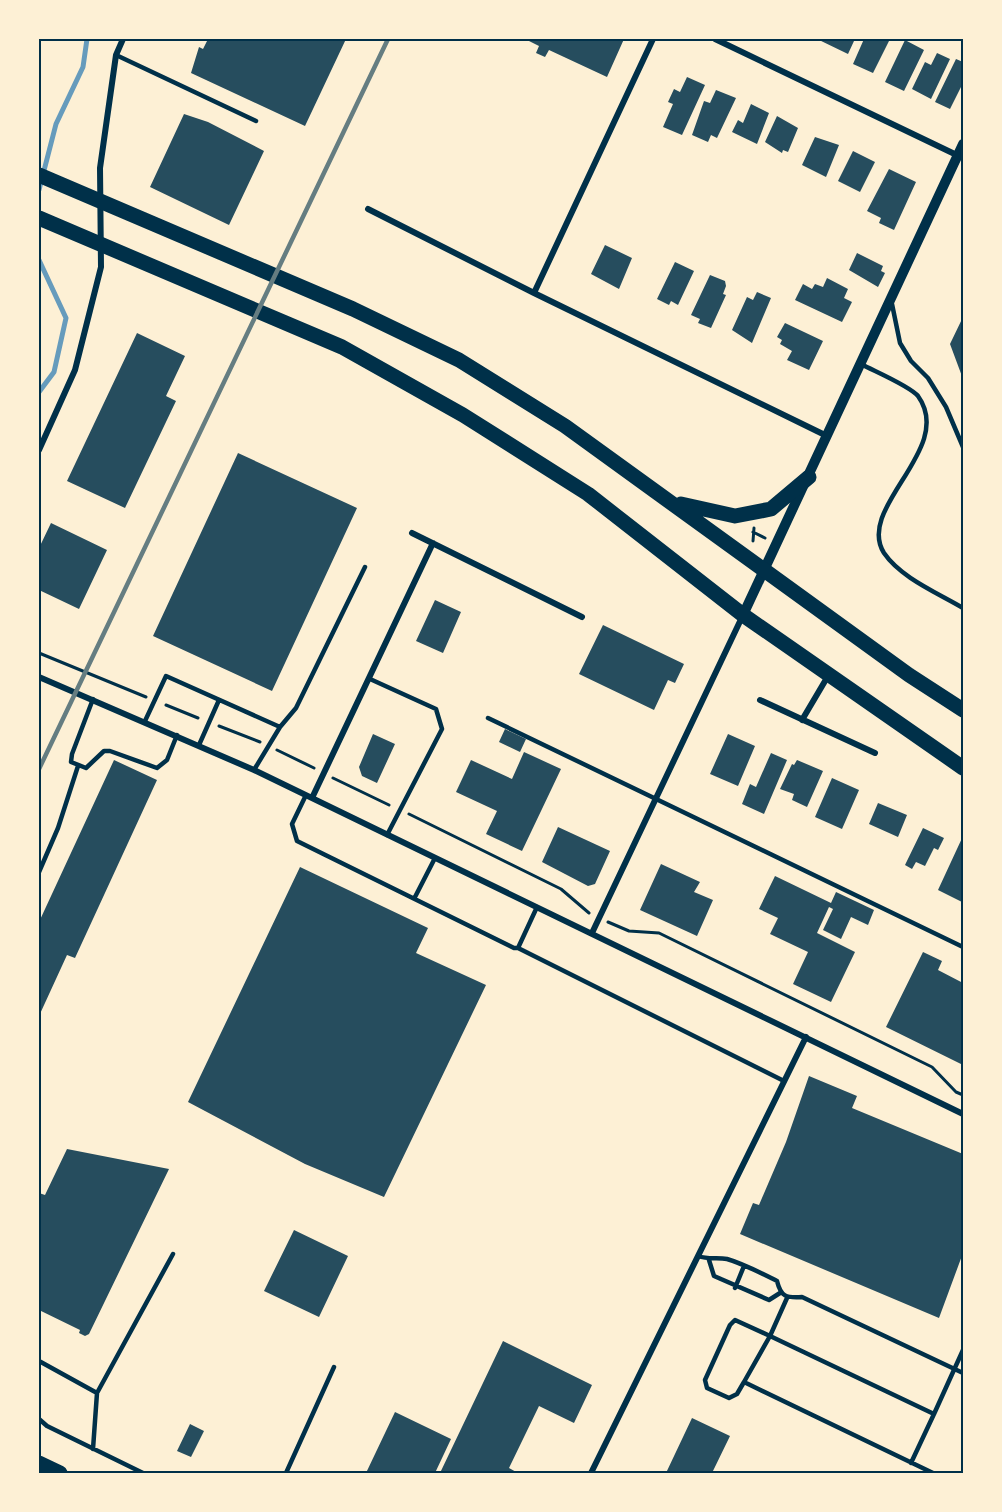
<svg xmlns="http://www.w3.org/2000/svg" width="1002" height="1512" font-family="'DM Sans',sans-serif">
<style>
.lines{fill:none;stroke-linecap:round;stroke-linejoin:round}
.stream{stroke:#669bbc;stroke-width:5}
.building{fill:#264d5e}
.path{stroke:#003049;stroke-width:3}
.service{stroke:#003049;stroke-width:4.5}
.minor{stroke:#003049;stroke-width:6}
.tertiary{stroke:#003049;stroke-width:10}
.primary{stroke:#003049;stroke-width:15}
.rail{stroke:#657d81;stroke-width:4.5}
.neatline{fill:none;stroke:#003049;stroke-width:2}
</style>
<rect width="100%" height="100%" fill="#fdf0d5"/>
<g class="lines">
<path class="stream" d="M39 190 56 124 83 67 87 39
M39 260 66 318 54 372 39 392"/>
</g>
<path class="building" d="M208 39H346L305 126 191 73 199 47 203 49Z
M525 39H624L607 77 549 50 545 57 536 53 539 46Z
M817 39H851L854 41 848 54Z
M864 39H890L873 73 853 64Z
M905 40 924 50 904 91 885 82Z
M937 53 950 59 931 99 912 89 925 62 931 65Z
M956 59 963 62V83L950 109 935 102Z
M687 77 705 85 682 135 663 127 673 104 668 102 674 89 680 92Z
M716 90 736 98 717 138 711 135 708 142 692 135 704 101 710 103Z
M751 104 769 113 757 144 732 132 738 120 743 123Z
M184 114 208 122 264 151 229 225 150 187Z
M777 116 798 128 788 152 783 150 782 153 765 142Z
M815 137 839 145 826 177 802 165Z
M853 151 875 162 860 192 838 181Z
M889 169 916 182 894 230 879 223 881 218 867 211Z
M605 245 632 258 619 289 591 274Z
M857 253 883 266 881 271 885 273 878 287 849 270Z
M675 262 694 271 678 305 671 301 669 305 657 299Z
M710 275 725 281 726 286 723 294 726 295 711 328 698 323 700 319 691 315Z
M827 278 848 289 844 298 852 302 842 322 795 300 803 284 812 289 815 284 823 287Z
M757 292 771 298 752 343 732 330 747 297 753 300Z
M963 317V379L950 344Z
M785 323 823 341 809 370 787 360 792 351 780 344 782 340 777 337Z
M137 333 185 356 166 396 176 401 125 508 67 481Z
M238 453 357 508 272 691 153 636Z
M51 523 107 550 79 609 39 590V548Z
M435 600 461 612 443 653 416 641Z
M603 625 684 664 675 683 668 680 654 710 579 674Z
M505 729 526 739 520 752 499 742Z
M373 734 395 744 377 783 362 776 359 767Z
M728 734 755 746 738 786 710 774Z
M524 752 561 769 522 851 486 834 497 811 456 792 471 760 512 779Z
M771 753 787 760 764 814 742 804 750 784 756 787Z
M114 760 157 780 75 958 67 955 39 1016V922Z
M797 760 823 771 807 807 792 800 794 794 780 789 792 764 794 765Z
M832 778 859 790 842 829 815 817Z
M878 803 907 815 898 837 869 824Z
M558 827 610 851 595 884 588 886 542 862Z
M923 828 944 838 938 850 934 848 925 866 916 862 912 869 905 865Z
M963 836V900L962 902 938 890Z
M661 864 700 882 694 892 713 900 697 936 640 910Z
M300 867 428 928 416 953 486 985 384 1197 305 1164 188 1102Z
M775 876 831 903 836 892 874 910 868 925 851 917 841 939 823 930 833 909 829 907 817 933 855 952 831 1002 793 984 808 952 770 934 778 918 759 909Z
M923 952 942 961 938 970 963 983V1065L886 1027Z
M809 1076 857 1096 852 1108 963 1154V1253L939 1318 740 1234 753 1203 759 1205 786 1142Z
M67 1149 169 1169 89 1334 85 1336 79 1333 80 1330 39 1310V1193L45 1195Z
M294 1230 348 1256 319 1317 264 1291Z
M503 1341 592 1385 574 1423 539 1406 509 1468 518 1473H440Z
M395 1412 451 1439 435 1473H366Z
M692 1418 730 1436 712 1473H666Z
M190 1424 204 1431 191 1457 177 1451Z"/>
<g class="lines">
<path class="path" d="M753 532 765 538
M753 541 754 528
M39 653 146 697
M166 705 198 718
M219 726 260 742
M277 750 314 768
M333 778 389 805
M409 814 561 889 589 913
M608 922 629 931 659 933 932 1067 956 1092 963 1095"/>
<path class="service" d="M116 55 256 121
M892 304 900 343 911 361 928 378 946 407 963 447
M861 364C874 371 910 386 918 396 956 449 855 507 884 553 901 578 938 593 963 608
M370 679 436 709 442 729 387 835
M93 699 72 754 71 762 86 768 104 751H110L157 768 167 760 177 735
M488 718 963 947
M145 721 166 676 280 727 254 770
M280 727 296 708 365 567
M199 745 219 700
M306 795 292 824 297 841 514 948H518L537 907
M39 872 58 828 78 766
M415 897 435 858
M518 948 784 1081
M698 1256C709 1260 717 1257 727 1259 744 1264 761 1273 777 1281 781 1297 786 1298 802 1297L963 1373
M709 1260 714 1276 769 1300 780 1293
M735 1288 744 1266
M787 1298 770 1336 735 1320 730 1325 705 1380 707 1388 729 1398 737 1394 744 1382 933 1473
M39 1361 97 1393 93 1449
M744 1382 770 1336 934 1414 911 1463
M97 1393 173 1254
M934 1414 963 1350
M39 1419 47 1426 143 1473
M286 1473 334 1367"/>
<path class="minor" d="M715 39 963 158
M368 209 534 293 827 436
M534 293 653 39
M39 450 75 370 101 267 100 168 116 55 123 39
M412 533 582 617
M39 677 254 770 963 1114
M760 700 875 753
M802 720 828 676
M312 798 433 543
M592 933 743 615
M591 1473 806 1037"/>
<path class="tertiary" d="M743 615 963 144"/>
<path class="primary" d="M39 175 353 309 459 360 565 426 909 675 963 710
M39 218 342 347 463 415 588 494 743 615 963 768
M681 504 735 516 771 509 809 477
M39 1463 60 1473"/>
<path class="rail" d="M39 769 388 39"/>
</g>
<rect width="1002" height="1512" fill="none" stroke="#fdf0d5" stroke-width="81"/>
<rect x="40" y="40" width="922" height="1432" class="neatline"/>
</svg>
